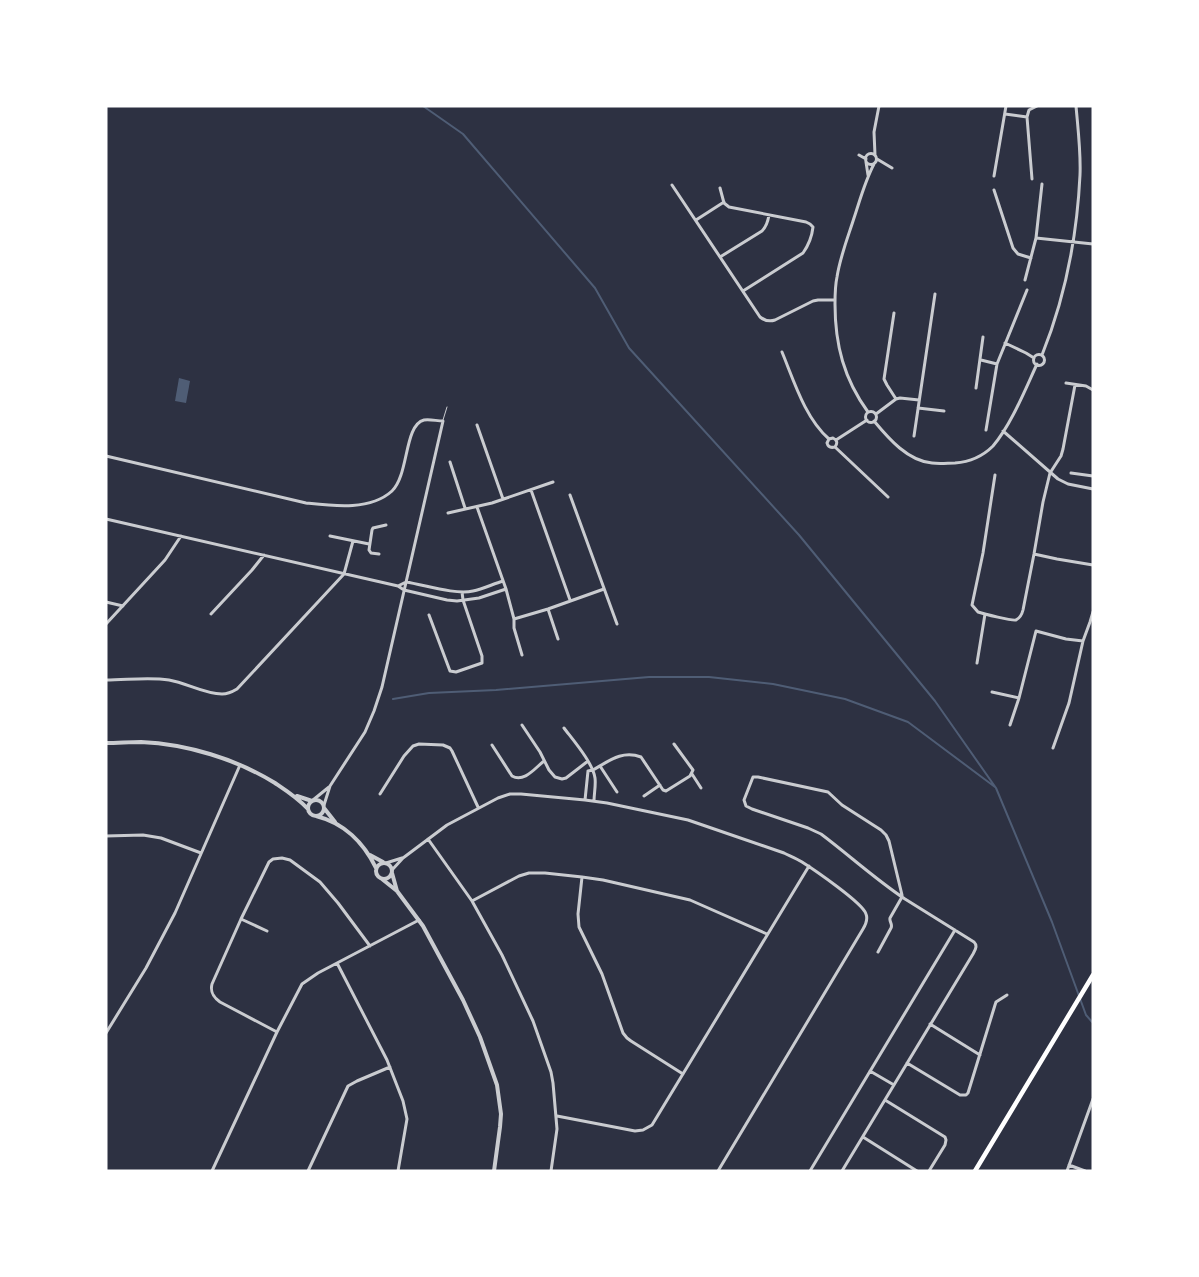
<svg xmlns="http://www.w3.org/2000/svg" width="1199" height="1277" font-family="'Alegreya Sans',sans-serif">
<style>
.water{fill:#4f5d75}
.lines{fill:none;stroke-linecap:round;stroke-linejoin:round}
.stream{stroke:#4f5d75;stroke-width:2}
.service{stroke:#caccd0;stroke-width:1}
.minor{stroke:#caccd0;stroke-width:3}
.tertiary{stroke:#caccd0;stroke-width:4}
.secondary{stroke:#fff;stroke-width:4.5}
</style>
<rect width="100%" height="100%" fill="#2d3142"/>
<path class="water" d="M179 378 190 381 186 403 175 401Z"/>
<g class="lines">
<path class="stream" d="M423 106 463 134 595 288 629 348 799 535 935 701 996 788 1052 922 1086 1015 1093 1023
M393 699 429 693 496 690 649 677H709L773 684 845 699 908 722 995 787"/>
<path class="service" d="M443 420 447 407"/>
<path class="minor" d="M1005 114 1027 117
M865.5 159a5.5 5.5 0 1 1 11 0a5.5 5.5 0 1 1-11 0Z
M859 155 866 159
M875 155 874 132 879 106
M877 159 892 168
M866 162 868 175
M994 176 1006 106
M1032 179 1027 117 1029 110 1037 106
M672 185 760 317C765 321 769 322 775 320L813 301 818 300H835
M720 188 724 203 729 207 806 222 810 224 813 227C812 236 808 246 803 253L743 291
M994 190 1013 248 1018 254 1031 258
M696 220 724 202
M1036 238 1093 244
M720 257 762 231C767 226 768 221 769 215
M1025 280 1036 238 1042 184
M894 313 884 379 887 385 896 399
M1005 343 1026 353 1034 358
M782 352C794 381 805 418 829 439L833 438C837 440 838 443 835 447 831 448 828 447 827 443L829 439
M1033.5 360a5.5 5.5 0 1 1 11 0a5.5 5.5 0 1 1-11 0Z
M1042 355C1065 298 1077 237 1080 175 1081 153 1078 129 1076 106
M981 360 997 364
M1066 383 1086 386 1093 390
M976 388 983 337
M918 408 944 411
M865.5 417a5.5 5.5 0 1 1 11 0a5.5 5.5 0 1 1-11 0Z
M868 412C844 379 835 345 835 304 835 295 835 286 837 277 840 257 848 237 854 218 860 200 865 181 874 164
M876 414 896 399 900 398 919 400
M874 421C889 439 908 461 932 463 940 464 948 463 955 463 969 462 983 456 993 446 1011 425 1025 390 1037 364
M477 425 503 499
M986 430 997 364 1027 290
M1003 431 1058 479 1068 484 1093 489
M914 436 935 294
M836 440 867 420
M835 447 888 497
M106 456 306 503C333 506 370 511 392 491 409 475 404 425 424 420 430 419 437 421 443 421L382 687 374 711 365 732 330 786 324 805
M450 462 465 508
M1071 473 1093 476
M995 475 983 553 972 605 978 612C984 614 1012 621 1016 620 1020 618 1022 614 1023 610L1034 554 1043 502 1050 473 1061 456 1063 449 1075 385
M531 490 570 600
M570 495 617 624
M477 507 506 589 514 619V628L522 655
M448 513 492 503 553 482
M106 519 398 586 404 590 447 600 457 601 479 598 506 589
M330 536 369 544
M379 554 371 553 369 550 372 530 373 528 386 525
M1034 554 1057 559 1093 565
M398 586 406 582C425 585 455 595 473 591 483 589 493 584 503 581
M106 602 123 606
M548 609 558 639
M211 614 252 570 264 555
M429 615 450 671 456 672 482 663V656L463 600 462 592
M514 619 548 609 604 589
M106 624 165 560 181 536
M977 663 985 614
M106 680C127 680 149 677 169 680 187 683 204 694 222 694 228 694 232 692 237 689L344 574 353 541
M992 692 1019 698
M522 725 540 752 549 770 555 777 562 779 566 778 588 761
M1010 725 1019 698 1036 631 1066 639 1083 641 1090 622 1093 612
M564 728C573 740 593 763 595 778 596 785 594 794 594 801
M492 745 512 776C524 783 535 768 544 761
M1053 748 1069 703 1083 641
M600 766 617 792
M588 771 593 770C609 761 622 750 641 757L663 790 666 791 690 776 693 770 674 744
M692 774 701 788
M380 794 404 756 413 746 419 744 443 745 450 748 452 751 478 807
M644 796 660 785
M313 800 329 787
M585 800 588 771
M106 836 143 835 161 838 201 853
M428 839 472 901 502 955 533 1021 551 1072 553 1083 557 1129 551 1171
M386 863 402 858
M392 870 403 858 447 825 498 798 510 794H521L585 800 607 803 688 820 784 853C790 856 796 858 802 862 813 869 863 903 866 914 868 919 866 924 863 929L718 1171
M582 877 578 914 579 927 602 974 623 1033 627 1038 631 1041 683 1074
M472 901 519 876 529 873H545L582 877 603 880 690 900 767 934
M241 919 267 931
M337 963 387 1060 403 1101 407 1119 398 1171
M930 1024 980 1055
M277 1032 220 1002C213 997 210 992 212 984L241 919 269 862 273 859 282 858 290 860 320 882 338 903 370 946
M106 1033 146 968 175 913 240 765
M907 1063 960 1095H966L968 1093 995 1005 996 1002 1007 995
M870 1071 894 1085
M885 1100 945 1137 946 1140 945 1145 929 1171
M557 1116 635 1131 643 1130 652 1125 809 866
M863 1137 917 1171
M1069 1165 1085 1171
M212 1171 277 1032 302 984 318 973 419 920
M308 1171 348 1086 357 1081 390 1067
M810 1171 955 930
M842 1171 973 954C975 950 978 946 974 942L905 899C875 879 849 855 821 834L808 828 752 809 746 806 744 800 753 777H758L828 792 842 805 881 830 886 835 889 841 902 895V897L890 918C889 922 893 924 891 928L878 952
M1067 1171 1093 1099"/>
<path class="tertiary" d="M106 743C118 743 129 742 141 742 187 744 236 759 275 783 287 791 298 798 308 809
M297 796 312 801
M308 808a8 8 0 1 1 16 0a8 8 0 1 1-16 0Z
M324 808 335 822
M316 816C344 823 364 843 376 868
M370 855 383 862
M376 871a8 8 0 1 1 16 0a8 8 0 1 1-16 0Z
M392 873 397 891
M382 879 397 891 423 926 463 1000 480 1037 497 1085 501 1114 500 1127 494 1171"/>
<path class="secondary" d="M975 1171 1093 975"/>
</g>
<rect width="1199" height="1277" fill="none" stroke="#ffffff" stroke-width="215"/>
</svg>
